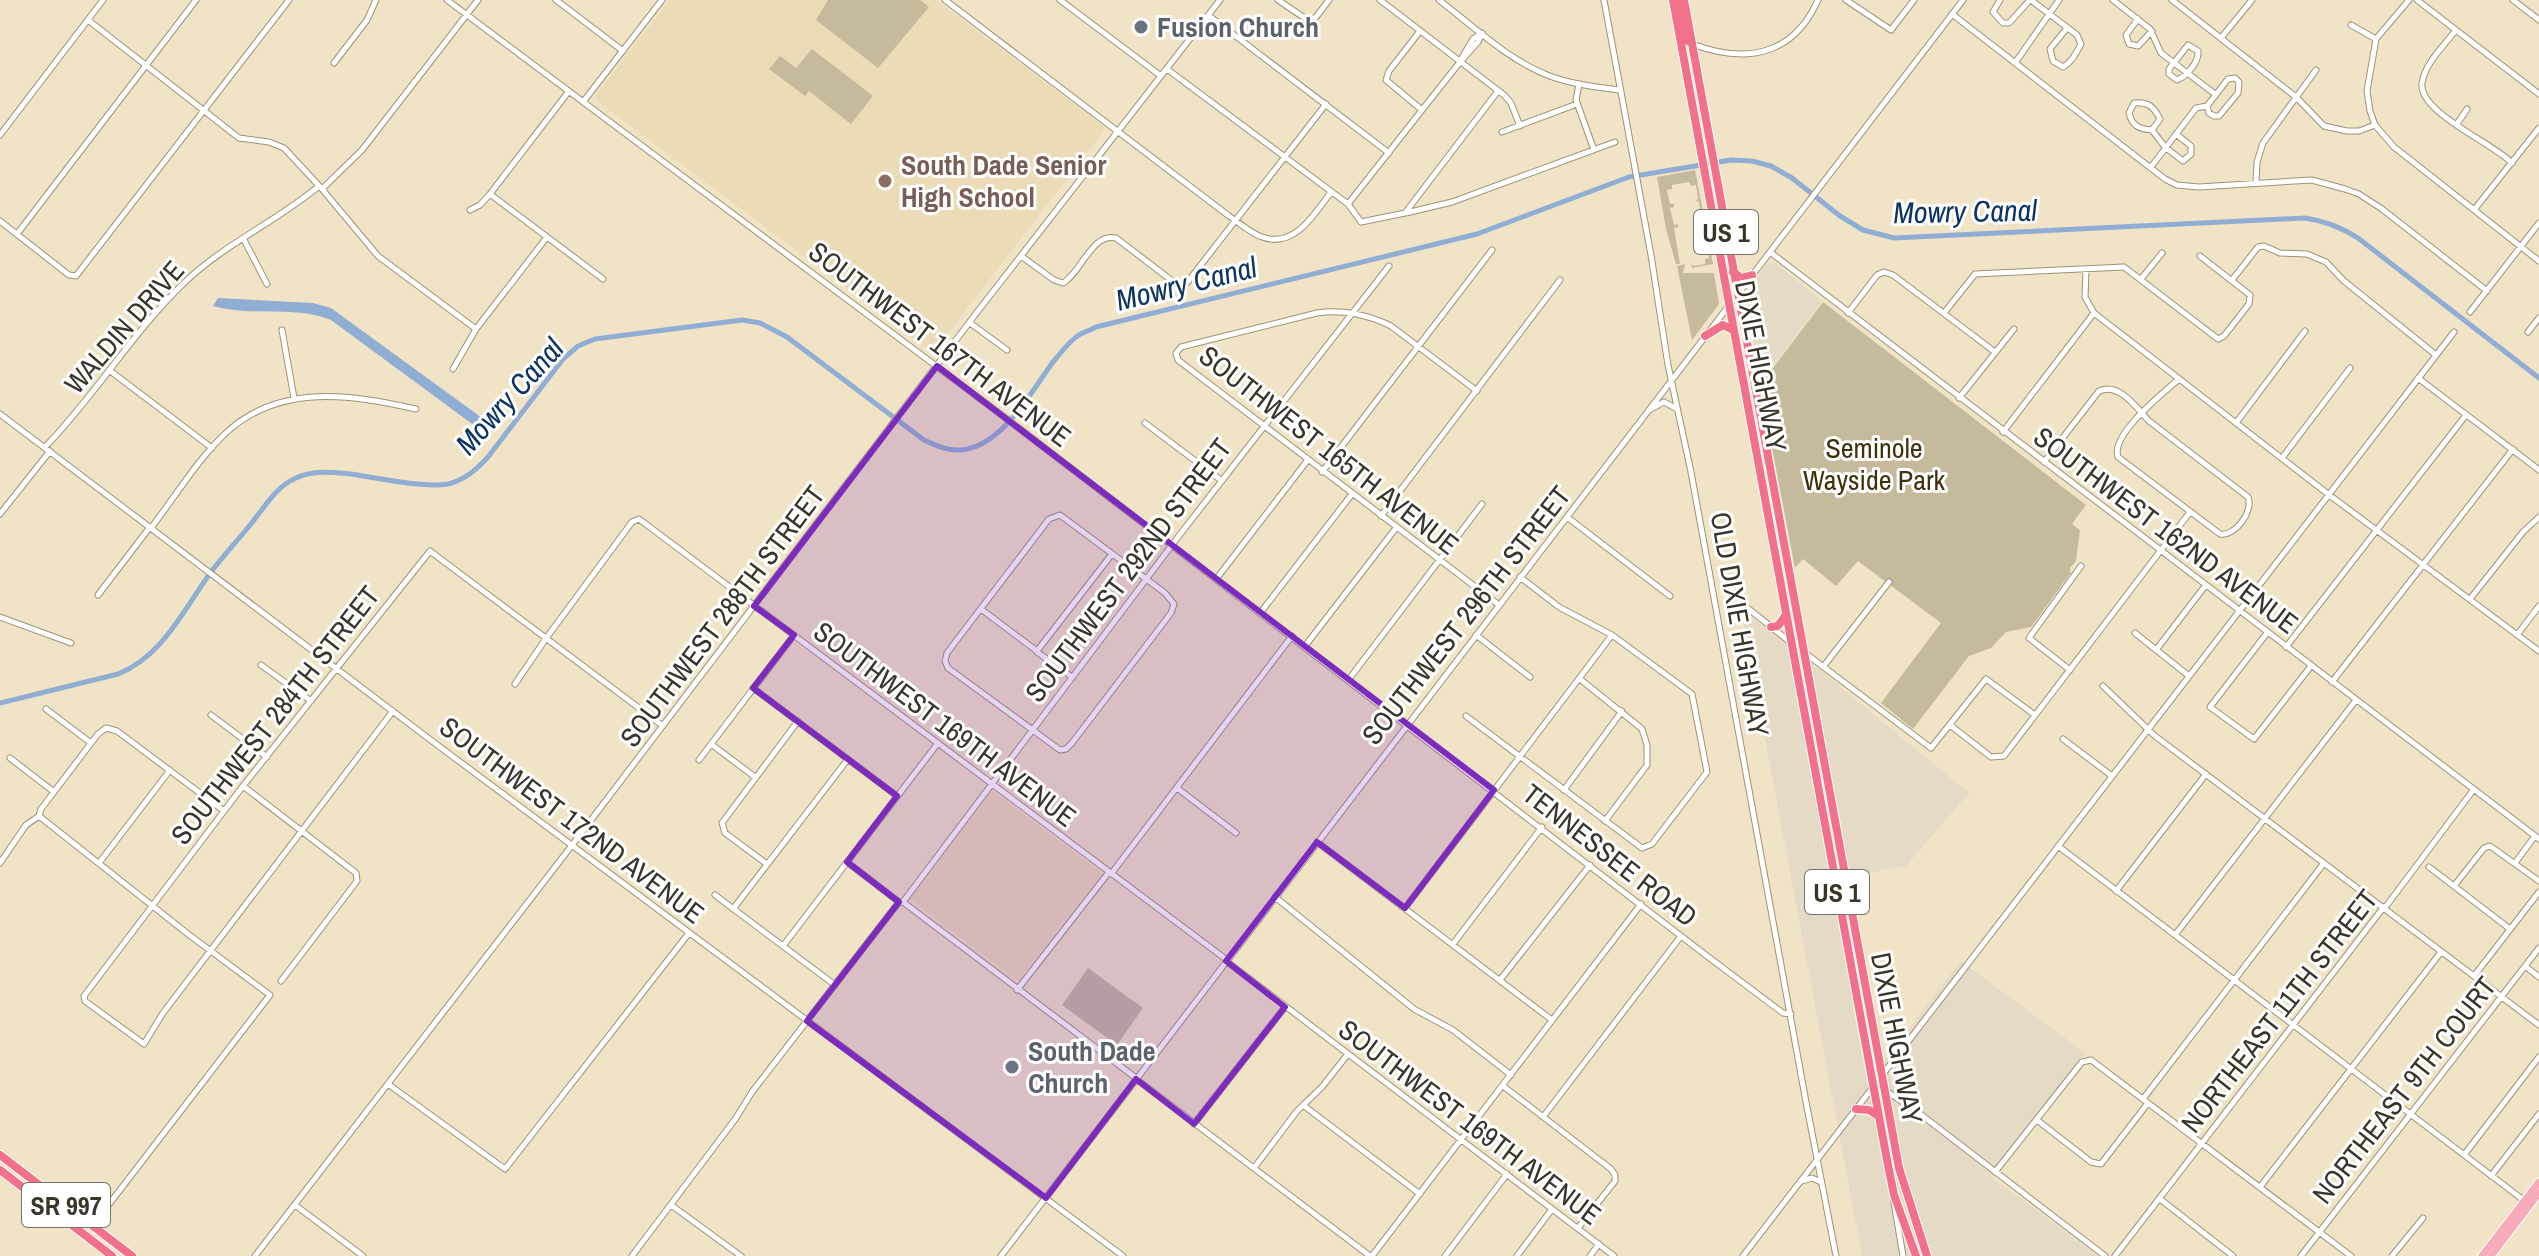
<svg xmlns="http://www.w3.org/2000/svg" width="2539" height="1256" font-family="'Archivo Narrow',sans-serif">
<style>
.commercial{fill:#e5dac5}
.built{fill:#ebdbb6}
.green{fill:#c6ba9d}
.water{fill:#90add3}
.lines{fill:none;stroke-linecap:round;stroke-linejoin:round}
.canal{stroke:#90add3;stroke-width:5}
.minor-casing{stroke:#9e9276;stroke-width:7}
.major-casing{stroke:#fff;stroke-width:9}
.highway-casing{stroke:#fff;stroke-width:10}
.minor{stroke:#fff;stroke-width:5}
.major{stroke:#f7aab9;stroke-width:7}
.highway{stroke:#f1718a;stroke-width:8}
.marked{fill:#7b2cbf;fill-opacity:0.2;stroke:#7b2cbf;stroke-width:6;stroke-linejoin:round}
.worship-dot{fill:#6b7280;stroke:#fff;stroke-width:3}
.education-dot{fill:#8d6e63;stroke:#fff;stroke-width:3}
.labels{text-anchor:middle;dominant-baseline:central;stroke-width:6;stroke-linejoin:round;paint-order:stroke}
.shield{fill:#fff;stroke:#757269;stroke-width:2}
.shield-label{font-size:26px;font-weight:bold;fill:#3a3529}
.worship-label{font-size:28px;font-weight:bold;fill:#5b616d;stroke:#fff;text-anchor:start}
.education-label{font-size:28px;font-weight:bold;fill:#785e54;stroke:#fff;text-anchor:start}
.street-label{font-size:28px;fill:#3a3529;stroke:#fff}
.park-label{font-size:28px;fill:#3f310b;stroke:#fff}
.water-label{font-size:30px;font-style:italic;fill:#0c3564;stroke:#fff}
</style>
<rect width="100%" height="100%" fill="#f1e4c6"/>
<path class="commercial" d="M1774 262 1822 301 1760 382 1746 294 1766 264Z
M1741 611 1786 642 1969 793 1906 866 1830 880 1867 1083 1961 961 2085 1053 1990 1176 2098 1256H1862Z"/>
<path class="built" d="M670 0H936L1103 126 1104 131 936 349 929 350 598 102 596 95Z
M992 791 1102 873 1018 981 910 899Z"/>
<path class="green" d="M828 0H920L929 7 878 68 816 20Z
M812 49 873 96 851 124 809 91 805 96 769 69 780 56 796 68Z
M1695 170 1713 264 1692 268 1691 263 1693 266 1705 264V259L1709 258 1707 244H1703L1706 241 1703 223H1699L1702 220 1699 202 1695 200 1698 199 1696 185 1691 186 1689 182 1672 185V189L1667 190 1670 204H1674V207L1670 208 1674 225 1678 224V227L1674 228 1680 264H1676L1666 229 1657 177Z
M1685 264 1683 273H1714L1719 304 1692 340 1677 266Z
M1823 302 2086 505 2072 524 2080 530 2076 561 2070 568V574L2031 627 2006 632 1991 648 1969 656 1913 729 1881 703 1941 623 1858 561 1836 586 1803 559 1795 568 1760 385Z
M1088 968 1143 1008 1117 1045 1062 1005Z"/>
<path class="water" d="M218 298 313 303 331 308 489 423 483 432 331 320C294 305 251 317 213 306Z"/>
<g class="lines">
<path class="canal" d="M0 703 118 674C163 656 184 609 211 572 224 555 240 538 254 520 266 505 277 486 296 478 313 470 333 472 351 474 378 478 422 488 448 484 465 480 477 469 488 457L563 359 578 346 595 339 742 320 760 323 787 337 924 440C935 445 947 451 960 450 1001 448 1031 392 1053 362 1061 353 1068 342 1079 335 1084 332 1091 330 1096 327L1477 234 1629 177 1731 160 1752 161 1771 166 1792 178 1840 216 1863 230 1894 238 2305 218C2326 221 2341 227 2358 238L2539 378"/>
<defs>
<path id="minor" d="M447 0 1003 416 1707 956 1783 1013 1791 1014
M556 0 623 51
M945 0 1229 216C1240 223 1250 233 1262 237 1295 249 1315 213 1331 192
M1060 0 1161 76
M1278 0 1309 21 1316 17 1329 0
M1380 0 1504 95 1511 103 1520 126
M1439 0C1473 26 1507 59 1547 75 1570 84 1596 87 1620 90
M1604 0 1651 255 1668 365 1691 472 1806 1102 1836 1256
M1846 0 1891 30 1914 0
M2000 0 1993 12 2003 23H2009L2030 0
M2031 0 2077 35 2081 44C2076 53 2072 62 2063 67L2053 61 2050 49 2067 28
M2113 0 2150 29 2161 53 2215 94
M2172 0 2296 97 2324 126 2347 131H2359L2375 125
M2409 0 2376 39 2367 91 2370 111 2375 125 2394 147 2539 261
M2417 0 2539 94
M2513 0 2539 20
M1952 14 2165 179 2177 185 2199 187 2312 180 2345 189 2359 194 2382 209 2487 291
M1208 15 1389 153
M2138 19 2126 35 2129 44 2138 46 2152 31
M88 20 239 138 269 142 284 148 322 189 378 256 476 329
M2351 25 2376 39
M1420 31 1389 71 1386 80 1422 110 1460 62 1478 42 1482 33
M2455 31C2444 46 2425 63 2422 83 2418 112 2493 143 2512 163
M2221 38 2252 0
M1692 44C1746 64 1793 56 1818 0
M2188 45 2198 51C2199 62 2187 76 2177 80L2169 74V69Z
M1460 61 1473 39 1480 34
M334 63 367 20 376 0
M2015 63 2059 0
M1167 69 1348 204
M1579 84 1576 100 1594 150
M583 102 662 0
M1422 110 1348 204 1361 222 1405 213 1498 91
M2457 124 2467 109
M2152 130 2160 119C2154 107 2148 101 2134 103L2129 113C2132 126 2139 129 2152 130L2165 147 2183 161 2191 154V146L2176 134
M1502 132 1577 104
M0 135 103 0
M2151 167 2196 108 2207 106 2228 79 2235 78 2239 82 2238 93 2219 116H2214L2209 113 2207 106
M2256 182 2257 162 2263 143 2316 70
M322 189 362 150 478 0
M490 194 603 279
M470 210 480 205 490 194 569 91
M2474 210 2539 128
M1406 213 1452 202 1615 142
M0 221 69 275 76 276 289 0
M17 234 196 0
M243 238 267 284
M1770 252 2539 839
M1021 256 1054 280 1063 283C1081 273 1092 232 1116 238L1175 283 1186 284 1326 104
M2086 270 2085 297 2094 313 2328 494 2539 651
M2141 279 2162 253
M2232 280 2258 247 2264 246 2280 253 2307 254 2326 262 2344 281 2436 355
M2470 312 2539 223
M1848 313 1877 275 1884 272 1893 275 1995 352
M1944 313 1975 274 2124 267 2218 339 2224 336 2249 304 2250 295 2200 256
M970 323 1007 350
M282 330 294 398
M2528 332 2539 318
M453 369 476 329 547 237
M109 370 212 448
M2418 378 2539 470
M1477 391 1391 326C1369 315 1342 309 1317 313L1181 347 1176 353 1178 360 1499 605
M1959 398 2014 329
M1651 409 1664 402 1677 409
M0 414 436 744 1123 1256
M1145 423 1222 481
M2236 423 2305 331
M2003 432 2094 313
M45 447C95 396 132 333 184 283 224 244 276 222 319 186
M2282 458 2350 368
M2044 462 2099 391C2119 382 2136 407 2149 421L2248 497C2254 511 2235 537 2220 534L2118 457C2110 435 2163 393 2179 379
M1322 472 1492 250
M0 514 50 451
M1060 515 1165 593 1174 604 1171 613 1072 743 1066 749 1060 750 948 668 945 661 947 653 1049 519Z
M1381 516 1560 280
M1567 517 1670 596
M151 528C175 497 199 457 228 431 282 383 352 395 416 409
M1217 578 1307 461
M98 595 150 527
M2470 599 2523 532 2539 517
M1745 606 1789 641
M981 609 1037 651 1112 554
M1261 612 1352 494
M0 617 71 643
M2135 633 2189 676
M2267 633 2210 707 2254 739 2311 666
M1476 635 1530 677
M2517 635 2539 606
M1305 646 1396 528
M2286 647 2466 415
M2156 650 2205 586
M1037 652 1072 677
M1805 653 1931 748 1986 679 2035 715
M261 665 311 701
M1823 667 1889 582
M2070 670 2029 638 2081 566
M1349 679 1482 504
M1580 679 1642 729 1647 745V765L1605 821
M2332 682 2513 449
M515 684 547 637 632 522 639 519 1227 960
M2103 686 2155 736 2539 1025
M753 688 897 796
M46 709 91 743
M393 711 163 1013 144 1044 85 1001 84 996 243 786 430 551 663 726
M211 715 267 757
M1466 716 1642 848 1652 844 1707 772 1692 694 1612 635 1559 607 1520 577
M1950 725 1991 757 2004 756 2190 512
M2063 739 2112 776
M711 744 755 777
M10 758 54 792
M699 760 794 635
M243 786 356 873 357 881 281 981
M1177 788 1236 833
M1564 790 1622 711
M39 816 188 934 270 995 93 1225
M1317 842 1552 1020
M2058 846 2526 1202
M847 862 899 902H903L1136 1078
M0 863 26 825 39 816 41 809 98 734 106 728 117 731 224 811
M99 863 170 770
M2515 863 2535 836
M767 864 725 833 722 823 798 721
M2429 867 2510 929
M1111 874 1292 636
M2454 886 2484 848 2490 846 2539 881
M2116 891 2206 774
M715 895 835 985
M1275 897 1414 1009 1453 1030 1511 1075
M903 902 1178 537 1389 266
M1405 908 1612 635
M733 909 848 759
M2175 935 2356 700
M1453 944 1542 827
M783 946 938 743
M1226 961 1614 1256
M2525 966 2539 977
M2474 976 2539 892
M1500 980 1590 865
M1017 990 1109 872
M1136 1079 1370 1256
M388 1084 505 1169 689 933
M1503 1086 1611 1169 1615 1175V1181L1578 1228
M1886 1091 1915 1110 2105 1256
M2143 1099 2324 863
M1303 1105 1420 1194
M1543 1117 1681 936
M2037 1120 2091 1162 2101 1164 2148 1103
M1194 1124 1285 1007
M2464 1155 2539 1057
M1254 1168 1297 1111 1322 1087 1348 1054
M1995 1172 2082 1062 2091 1060 2351 1256
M2491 1176 2539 1114
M1802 1181 1812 1178 1821 1182
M2260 1187 2441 952
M2160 1199 2233 1256
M1894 1202 1903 1256
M295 1205 363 1256
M671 1205 741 1256
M255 1256 566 853 978 311 1220 0
M632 1256 736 1118 752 1092 899 902
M1001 1256 1963 0
M1372 1256 1641 904
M1445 1256 1507 1174
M1517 1256 1552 1209
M1590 1256 1599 1244
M1743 1256 2454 332
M2115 1256 2383 908 2387 905 2474 789
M2301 1256 2539 948
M2392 1256 2423 1218"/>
<path id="major" d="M2482 1256 2539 1182
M2491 1256 2539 1193"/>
<path id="highway" d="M1673 0 1887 1160 1894 1195 1916 1256
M1678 0 1688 41
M1684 0 1899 1168 1927 1256
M1733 272 1741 278 1752 275
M1705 336 1723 325 1733 330
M1771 627 1778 626 1785 616
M1856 1109 1869 1110 1877 1115
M0 1155 132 1256
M0 1170 112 1256"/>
</defs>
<use href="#minor" class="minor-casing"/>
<use href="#major" class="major-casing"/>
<use href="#highway" class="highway-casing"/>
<use href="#minor" class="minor"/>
<use href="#major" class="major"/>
<use href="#highway" class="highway"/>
</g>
<path class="marked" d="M937 366 1494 790 1405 908 1317 842 1226 961 1285 1007 1194 1124 1136 1079 1046 1198 807 1021 899 902 847 862 897 796 753 688 794 635 754 606Z"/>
<g class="worship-dot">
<circle cx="1141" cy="27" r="8"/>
<circle cx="1012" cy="1067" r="8"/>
</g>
<circle class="education-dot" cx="885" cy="181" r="8"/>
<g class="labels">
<g class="shield">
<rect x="1694" y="210" width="64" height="44" rx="6"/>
<rect x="1805" y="870" width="64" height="44" rx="6"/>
<rect x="22" y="1183" width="88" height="44" rx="6"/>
</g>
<g class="shield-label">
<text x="1726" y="232">US 1</text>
<text x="1837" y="892">US 1</text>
<text x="66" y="1205">SR 997</text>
</g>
<g class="worship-label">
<text x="1157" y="27">Fusion Church</text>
<text x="1028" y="1051">South Dade<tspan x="1028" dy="32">Church</tspan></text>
</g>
<g class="education-label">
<text x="901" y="165">South Dade Senior<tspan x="901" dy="32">High School</tspan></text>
</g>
<g class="street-label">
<text transform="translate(124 327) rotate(-49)">WALDIN DRIVE</text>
<text transform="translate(940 344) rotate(37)">SOUTHWEST 167TH AVENUE</text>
<text transform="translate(1761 366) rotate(79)">DIXIE HIGHWAY</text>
<text transform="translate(1329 450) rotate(38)">SOUTHWEST 165TH AVENUE</text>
<text transform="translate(2166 530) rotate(37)">SOUTHWEST 162ND AVENUE</text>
<text transform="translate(1128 570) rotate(-53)">SOUTHWEST 292ND STREET</text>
<text transform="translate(1466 615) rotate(-52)">SOUTHWEST 296TH STREET</text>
<text transform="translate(722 616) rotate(-53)">SOUTHWEST 288TH STREET</text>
<text transform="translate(1740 624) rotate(80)">OLD DIXIE HIGHWAY</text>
<text transform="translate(275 715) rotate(-52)">SOUTHWEST 284TH STREET</text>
<text transform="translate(945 724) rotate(37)">SOUTHWEST 169TH AVENUE</text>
<text transform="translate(572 820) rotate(37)">SOUTHWEST 172ND AVENUE</text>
<text transform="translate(1610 855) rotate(38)">TENNESSEE ROAD</text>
<text transform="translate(2279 1011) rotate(-52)">NORTHEAST 11TH STREET</text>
<text transform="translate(1897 1038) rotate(79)">DIXIE HIGHWAY</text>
<text transform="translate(2404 1090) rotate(-52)">NORTHEAST 9TH COURT</text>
<text transform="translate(1470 1122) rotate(37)">SOUTHWEST 169TH AVENUE</text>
</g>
<g class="park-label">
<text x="1874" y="448">Seminole<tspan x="1874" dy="32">Wayside Park</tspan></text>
</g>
<g class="water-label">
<text transform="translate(1965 211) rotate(-1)">Mowry Canal</text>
<text transform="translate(1186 283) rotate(-14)">Mowry Canal</text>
<text transform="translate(509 396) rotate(-48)">Mowry Canal</text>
</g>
</g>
</svg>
